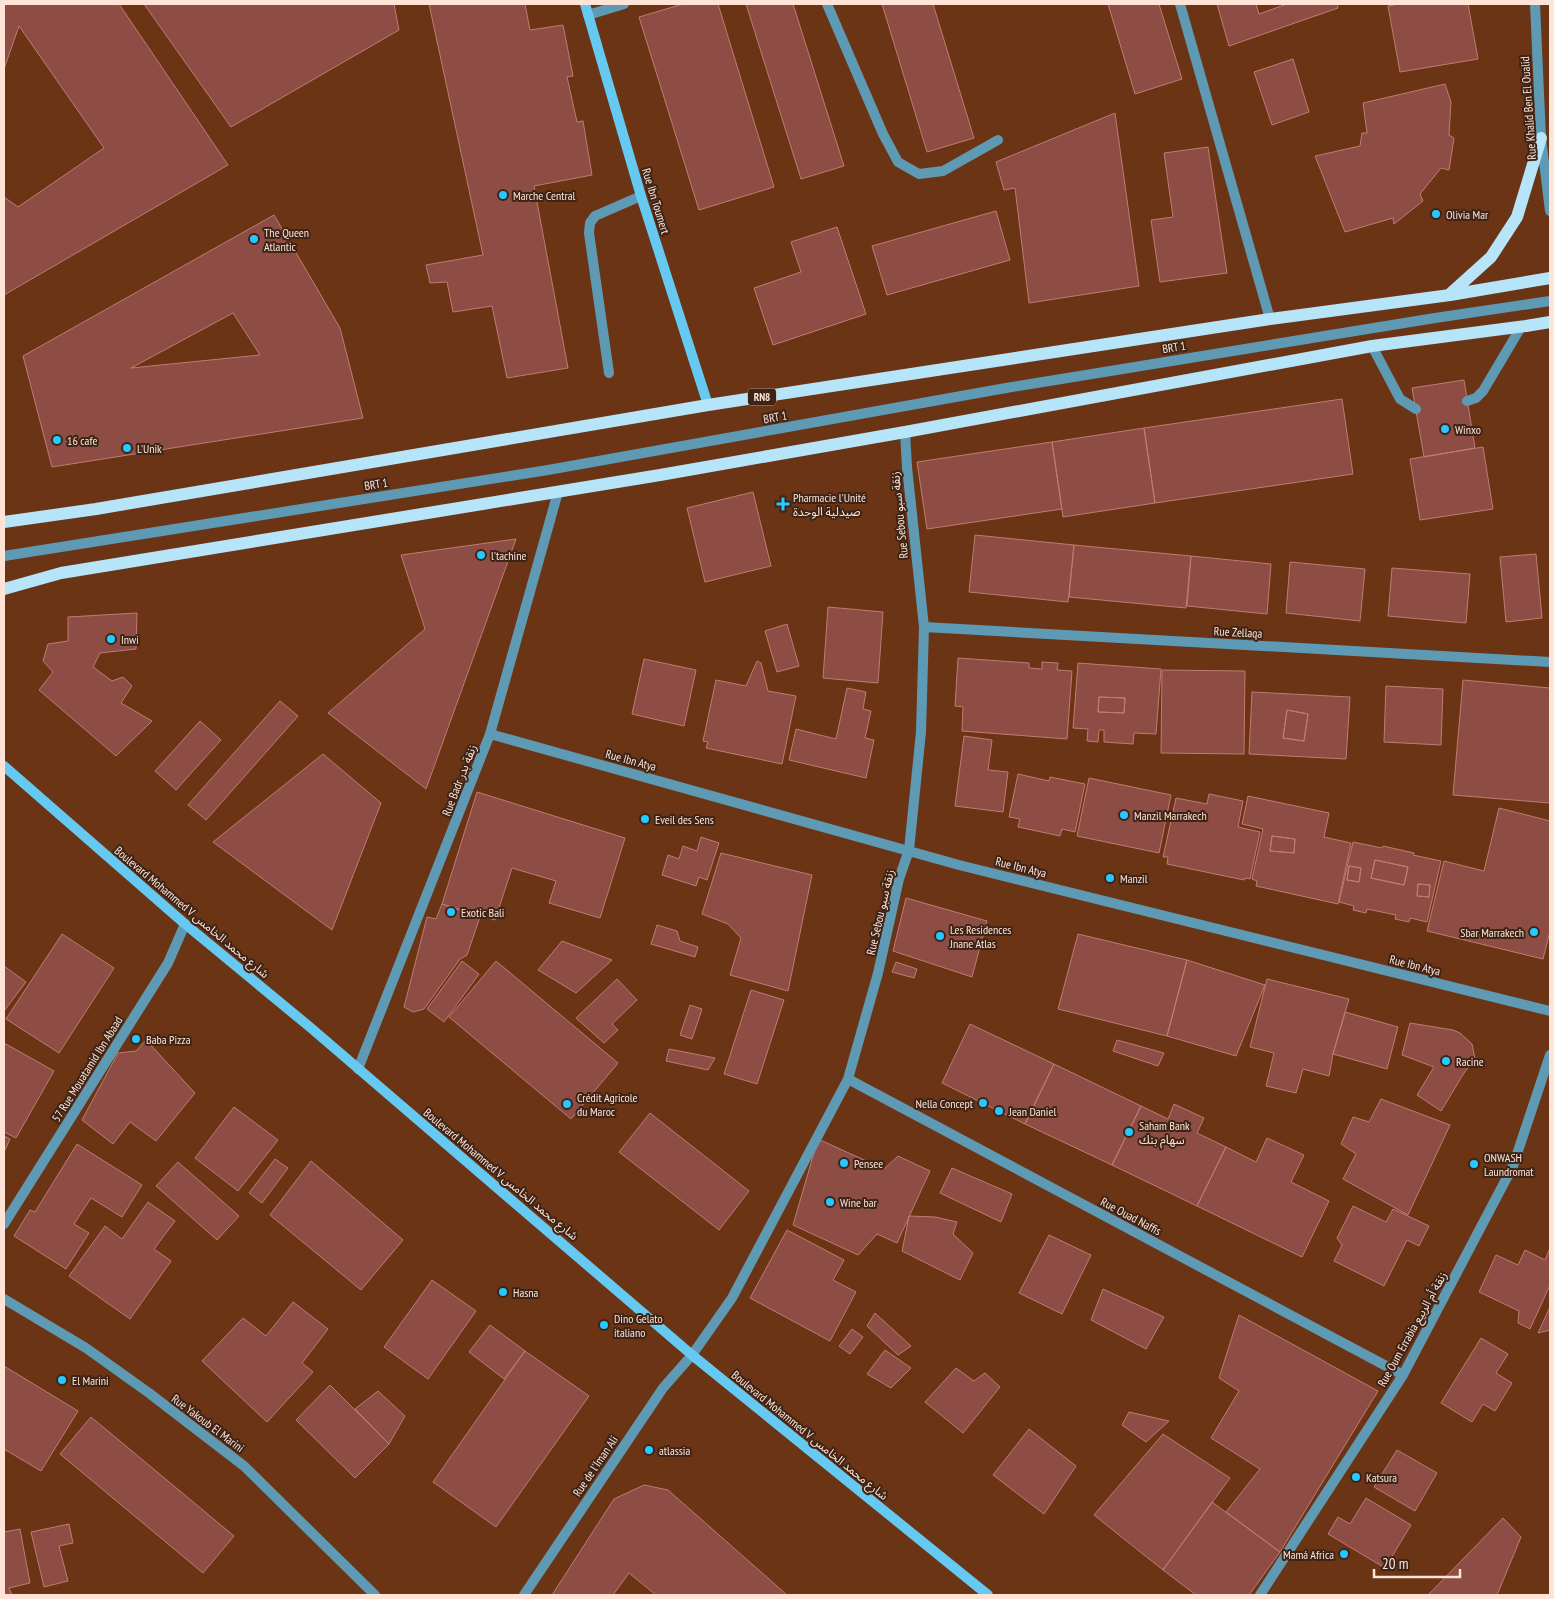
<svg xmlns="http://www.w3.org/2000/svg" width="1554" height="1599" font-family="'PT Sans Narrow','Noto Sans Arabic',sans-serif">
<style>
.building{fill:#8d4d45;stroke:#c17b73;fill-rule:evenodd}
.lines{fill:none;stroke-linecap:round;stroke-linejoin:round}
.lane{stroke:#5f9ab4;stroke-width:10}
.street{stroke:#5f9ab4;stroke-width:10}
.secondary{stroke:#65c9f2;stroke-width:10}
.primary{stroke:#b6e4f9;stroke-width:12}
.poi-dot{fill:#27c8ff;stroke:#3d2417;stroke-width:2}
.labels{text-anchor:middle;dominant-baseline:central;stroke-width:4;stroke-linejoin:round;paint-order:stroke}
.shield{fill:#3d2417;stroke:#c5aa9d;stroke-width:1}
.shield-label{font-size:11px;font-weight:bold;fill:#ffe3d6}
.street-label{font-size:12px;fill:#ffe3d6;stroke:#3d2417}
.poi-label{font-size:12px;fill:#ffe3d6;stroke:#3d2417;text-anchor:start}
</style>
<rect width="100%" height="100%" fill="#6a3415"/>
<path class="building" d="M4 4H119L228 165 4 295V197L18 207 104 148 19 26 4 69Z
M144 4H394L399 30 231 127Z
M429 4H525L530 30 563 25 573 76 567 77 577 122 583 121 592 175 534 186 568 368 507 378 492 306 453 312 447 282 430 283 426 265 483 255Z
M683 4H718L774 187 699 210 639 17Z
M746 4H793L844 166 801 179Z
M882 4H933L974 138 927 152Z
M1108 4H1159L1182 79 1135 94Z
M1217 4H1256L1259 14 1287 4H1337L1338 8 1229 46Z
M1399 4H1468L1478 59 1400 72 1388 6Z
M1293 59 1309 112 1272 125 1254 72Z
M1445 84 1451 102 1449 135 1454 138 1449 170 1441 168 1420 194 1423 201 1394 224 1393 218 1345 232 1315 156 1360 146 1362 133H1367L1363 103Z
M1115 113 1139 286 1029 303 1015 188 1004 190 996 162Z
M1208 147 1227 273 1160 282 1151 220 1173 217 1164 153Z
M996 211 1010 260 887 295 872 246Z
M274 215 340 328 363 418 52 467 23 356ZM233 313 260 355 131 368Z
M837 227 866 314 773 345 754 288 801 272 791 242Z
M1464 380 1475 448 1424 457 1412 388Z
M1342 399 1353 474 1155 503 1144 428Z
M1144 428 1155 503 1063 517 1052 442Z
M1052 442 1062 509 927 529 917 462Z
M1483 447 1493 509 1420 520 1410 459Z
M753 492 771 566 705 582 687 508Z
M975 535 1074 545 1068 602 969 592Z
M516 539 426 789 328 713 425 629 401 555Z
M1074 545 1191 556 1186 608 1069 597Z
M1536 554 1542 618 1506 622 1500 557Z
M1191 556 1271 564 1267 614 1187 606Z
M1290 562 1365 569 1360 621 1286 613Z
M1392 568 1470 574 1466 623 1388 616Z
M828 607 883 612 878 683 823 678Z
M137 613 136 649 100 653 93 667 112 681 123 677 132 686 121 703 152 721 116 756 39 690 53 672 43 661 48 644 68 641V617Z
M787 624 799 666 777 672 765 631Z
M958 658 1029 663V668L1042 669V662L1058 663 1057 670 1072 671 1067 739 962 731 963 707 955 706Z
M644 659 696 670 684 726 632 714Z
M757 661 761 663 768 691 796 696 782 764 706 748 708 742 703 741 716 680 746 686Z
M1078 663 1161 669 1156 734 1134 733 1133 744 1104 742V730H1099L1098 742 1087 741 1088 729 1073 728ZM1099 697 1125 698 1124 713 1098 712Z
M1162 670 1245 671 1244 754 1161 753Z
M1463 680 1550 688V803L1453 795Z
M1386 686 1443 689 1441 745 1384 742Z
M847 688 866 692 863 709 871 711 865 738 874 740 866 778 789 760 796 729 836 739Z
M1252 692 1350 697 1346 759 1249 754ZM1287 710 1308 714 1304 741 1283 738Z
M1099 697 1125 698 1124 713 1098 712Z
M280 701 298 716 206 820 188 805Z
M1287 710 1308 714 1304 741 1283 738Z
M200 721 221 740 176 790 155 771Z
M964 736 992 740 988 770 1008 772 1003 812 955 806Z
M323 754 381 803 332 930 213 842Z
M1018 774 1049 781 1050 777 1085 784 1075 832 1062 829 1060 836 1018 827 1020 819 1009 817Z
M1089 778 1171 795 1159 853 1077 836Z
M477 792 625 838 600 918 549 903 556 881 512 868 495 920 442 904Z
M1209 794 1243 801 1238 827 1260 832 1250 879 1245 878 1244 880 1167 864 1168 857H1163L1176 798 1207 804Z
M1248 796 1329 813 1324 837 1351 843 1338 904 1256 886 1257 881 1252 879 1263 829 1242 824ZM1272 836 1295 839 1294 853 1270 851Z
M1499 808 1550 821V931L1543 959 1427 931 1444 861 1484 871Z
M1272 836 1295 839 1294 853 1270 851Z
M701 837 719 843 707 880 699 877 696 886 662 875 668 855 679 859 683 846 697 851Z
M1353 842 1382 848 1383 846 1414 853 1413 855 1441 861 1427 922 1410 918 1409 922 1395 919 1396 915 1367 909 1366 913 1353 910 1354 906 1339 902ZM1375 860 1408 867 1404 885 1371 878ZM1349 866 1361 868 1359 882 1347 880ZM1418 884 1430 885 1429 897 1417 896Z
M721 853 812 875 788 991 730 975 741 938 728 924 702 914Z
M1375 860 1408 867 1404 885 1371 878Z
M1349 866 1361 868 1359 882 1347 880Z
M1418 884 1430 885 1429 897 1417 896Z
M906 898 987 921 972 977 893 951Z
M442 904 480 917 467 955 460 959 424 1009 413 1012 404 1007 427 917 436 919Z
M657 925 677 931 680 941 698 947 695 957 651 944Z
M62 934 114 968 59 1053 6 1019Z
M1078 934 1187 960 1167 1036 1058 1009Z
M562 941 612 960 576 993 538 970Z
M1187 960 1265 985 1236 1056 1167 1036Z
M462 961 479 974 444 1022 427 1009Z
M496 961 618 1063 571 1119 449 1017Z
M896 962 917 969 914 978 892 972Z
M4 966 26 982 4 1011Z
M617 979 637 1000 612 1024 618 1030 604 1043 576 1018Z
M1267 979 1349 999 1333 1054 1329 1076 1303 1069 1296 1093 1266 1086 1274 1053 1250 1047Z
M751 990 784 1000 757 1084 724 1074Z
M690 1005 702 1009 692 1039 680 1035Z
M1345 1012 1398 1027 1387 1069 1333 1054Z
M1410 1023 1453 1030 1460 1033 1472 1044 1475 1059 1464 1073 1441 1111 1417 1095 1434 1067 1402 1055Z
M970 1024 1054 1064 1025 1124 942 1083Z
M146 1040 195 1093 156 1141 130 1122 113 1144 82 1120 118 1053 136 1051Z
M1117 1040 1164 1053 1158 1066 1113 1051Z
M4 1043 54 1071 16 1138 4 1132Z
M669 1049 715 1058 708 1070 666 1061Z
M1054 1064 1141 1106 1112 1165 1025 1124Z
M1381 1099 1450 1125 1408 1215 1343 1179 1356 1154 1341 1144 1353 1117 1369 1122Z
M1174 1104 1204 1118 1197 1133 1226 1147 1197 1206 1112 1165 1141 1106 1168 1119Z
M234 1107 278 1140 238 1191 195 1158Z
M650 1113 749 1191 719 1230 619 1152Z
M4 1136 10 1139 4 1152Z
M1267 1138 1304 1155 1291 1182 1329 1201 1302 1257 1197 1206 1226 1147 1256 1162Z
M818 1139 884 1169 898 1156 930 1171 897 1243 877 1234 858 1255 793 1225Z
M77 1144 142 1185 122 1217 91 1198 74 1224 89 1233 66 1269 14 1236 30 1210 35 1212Z
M275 1159 288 1168 262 1203 249 1193Z
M311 1161 403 1240 361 1290 270 1215Z
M178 1162 239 1216 217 1240 156 1186Z
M952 1168 1012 1194 1001 1222 940 1193Z
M148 1202 175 1221 154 1249 171 1261 130 1319 69 1276 105 1226 122 1239Z
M1353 1206 1386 1222 1393 1209 1429 1226 1419 1246 1407 1240 1384 1286 1334 1261 1342 1245 1337 1238Z
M909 1216 935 1217 957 1222 953 1234 973 1253 960 1280 902 1251Z
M787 1230 844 1260 833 1280 856 1292 830 1341 750 1298Z
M1049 1235 1091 1255 1062 1314 1019 1293Z
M1550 1248V1285L1530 1329 1518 1323 1519 1311 1479 1292 1496 1255 1518 1265 1525 1250 1545 1260Z
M432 1280 476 1311 428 1379 384 1347Z
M1103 1289 1164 1317 1146 1349 1091 1320Z
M293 1302 328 1329 302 1363 313 1372 267 1422 202 1361 243 1318 266 1336Z
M1550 1307V1330L1538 1333Z
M875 1313 911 1346 898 1355 867 1326Z
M1239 1315 1378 1391 1280 1552 1226 1512 1260 1469 1211 1438 1239 1391 1219 1378Z
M490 1325 525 1351 504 1379 469 1352Z
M852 1329 863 1337 850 1354 839 1346Z
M1481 1338 1508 1354 1496 1373 1512 1383 1495 1411 1483 1404 1472 1422 1441 1403Z
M885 1350 911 1368 891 1388 867 1374Z
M525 1351 589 1396 496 1527 433 1482Z
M4 1366 78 1411 41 1471 4 1449Z
M956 1368 974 1381 985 1373 1000 1387 963 1433 925 1402Z
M330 1385 389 1444 355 1478 296 1420Z
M378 1391 405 1416 389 1444 355 1409Z
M1129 1412 1169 1421 1146 1442 1122 1425Z
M91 1417 234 1536 203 1573 60 1454Z
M1029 1429 1076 1466 1044 1514 993 1475Z
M1163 1434 1230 1478 1163 1570 1094 1515Z
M1397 1450 1437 1473 1415 1511 1374 1487Z
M644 1485 668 1490 787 1595H656L629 1573 613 1595H552L614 1499Z
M1366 1498 1411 1525 1385 1568 1328 1534 1338 1517 1350 1524Z
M1212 1502 1280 1552 1249 1595H1196L1163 1570Z
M1503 1518 1521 1537 1497 1595H1428Z
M69 1524 73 1543 59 1546 68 1581 44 1587 31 1532Z
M20 1529 30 1583 9 1588 12 1595H4V1532Z"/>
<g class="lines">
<path class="lane" d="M827 4 883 134 898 162 919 174 943 171 998 140
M1372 346 1400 399 1416 409
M609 373 589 233 590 223 595 216 641 196
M1467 401 1476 398 1483 391 1521 327
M4 556 548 470 1006 388 1435 318 1550 301"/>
<path class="street" d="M1180 4 1270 319
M1535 4 1541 138 1550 211
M588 15 624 4
M924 627 1550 662
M490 734 959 865 1550 1011
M358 1069 490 734 558 492
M848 1079 1403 1375
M4 1224 168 963 185 924
M4 1299 86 1348 149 1393 244 1466 375 1595
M524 1595 663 1388 692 1355 732 1298 848 1079 878 973 899 879 909 850 921 732 924 627 907 467 905 432
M1260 1595 1403 1375 1513 1166 1550 1055"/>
<path class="secondary" d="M585 4 641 196 708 405
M4 766 185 924 311 1028 692 1355 988 1595"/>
<path class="primary" d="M1450 294 1491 257 1517 217 1541 138
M4 522 96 509 708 405 1270 319 1450 295 1550 278
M4 589 61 573 660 475 905 432 1372 346 1526 326 1550 322"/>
</g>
<g class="poi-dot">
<circle cx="503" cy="195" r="5"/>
<circle cx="1436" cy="214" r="5"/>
<circle cx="254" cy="239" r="5"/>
<circle cx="1445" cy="429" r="5"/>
<circle cx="57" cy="440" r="5"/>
<circle cx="127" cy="448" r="5"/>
<path d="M780.5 496.5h5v5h5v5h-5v5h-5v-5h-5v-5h5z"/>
<circle cx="481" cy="555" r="5"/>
<circle cx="111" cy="639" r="5"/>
<circle cx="1124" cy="815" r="5"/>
<circle cx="645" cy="819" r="5"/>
<circle cx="1110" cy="878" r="5"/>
<circle cx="451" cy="912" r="5"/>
<circle cx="1534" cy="932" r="5"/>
<circle cx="940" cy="936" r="5"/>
<circle cx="136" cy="1039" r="5"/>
<circle cx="1446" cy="1061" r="5"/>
<circle cx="983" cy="1103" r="5"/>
<circle cx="567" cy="1104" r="5"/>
<circle cx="999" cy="1111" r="5"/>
<circle cx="1129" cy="1132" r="5"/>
<circle cx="844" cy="1163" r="5"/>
<circle cx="1474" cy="1164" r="5"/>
<circle cx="830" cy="1202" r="5"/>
<circle cx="503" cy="1292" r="5"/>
<circle cx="604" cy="1325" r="5"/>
<circle cx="62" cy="1380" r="5"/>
<circle cx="649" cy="1450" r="5"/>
<circle cx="1356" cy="1477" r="5"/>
<circle cx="1344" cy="1554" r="5"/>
</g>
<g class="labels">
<rect class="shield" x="748" y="388.5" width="28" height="17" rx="4"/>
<g class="shield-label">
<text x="762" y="397">RN8</text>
</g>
<g class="street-label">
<text transform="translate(1528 108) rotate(-94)">Rue Khalid Ben El Oualid</text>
<text transform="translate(656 201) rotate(73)">Rue Ibn Toumert</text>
<text transform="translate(1174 347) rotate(-9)">BRT 1</text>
<text transform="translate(775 417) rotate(-10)">BRT 1</text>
<text transform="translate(376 484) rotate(-9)">BRT 1</text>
<text transform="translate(899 515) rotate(-96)">Rue Sebou زنقة سبو</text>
<text transform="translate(1238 632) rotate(3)">Rue Zellaqa</text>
<text transform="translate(631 760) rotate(15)">Rue Ibn Atya</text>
<text transform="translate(459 780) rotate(-69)">Rue Badr زنقة بدر</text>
<text transform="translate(1021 867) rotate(14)">Rue Ibn Atya</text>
<text transform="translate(192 912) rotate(40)">Boulevard Mohammed V شارع محمد الخامس</text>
<text transform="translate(880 912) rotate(-77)">Rue Sebou زنقة سبو</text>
<text transform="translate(1415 965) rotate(14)">Rue Ibn Atya</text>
<text transform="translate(87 1069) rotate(-58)">57 Rue Mouatamid Ibn Abaad</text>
<text transform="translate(501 1174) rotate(40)">Boulevard Mohammed V شارع محمد الخامس</text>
<text transform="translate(1131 1216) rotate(28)">Rue Ouad Naffis</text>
<text transform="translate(1412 1329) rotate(-61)">Rue Oum Errabia زنقة أم الربيع</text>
<text transform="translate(208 1423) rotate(37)">Rue Yakoub El Marini</text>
<text transform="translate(810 1435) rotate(39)">Boulevard Mohammed V شارع محمد الخامس</text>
<text transform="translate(595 1466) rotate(-56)">Rue de l'Iman Ali</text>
</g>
<g class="poi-label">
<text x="513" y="195">Marche Central</text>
<text x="1446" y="214">Olivia Mar</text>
<text x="264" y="232">The Queen<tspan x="264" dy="14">Atlantic</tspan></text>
<text x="1455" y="429">Winxo</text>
<text x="67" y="440">16 cafe</text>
<text x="137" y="448">L'Unik</text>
<text x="793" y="497">Pharmacie l'Unité<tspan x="793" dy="14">صيدلية الوحدة</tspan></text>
<text x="491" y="555">l'tachine</text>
<text x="121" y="639">Inwi</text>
<text x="1134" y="815">Manzil Marrakech</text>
<text x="655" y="819">Eveil des Sens</text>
<text x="1120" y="878">Manzil</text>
<text x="461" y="912">Exotic Bali</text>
<text x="950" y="929">Les Residences<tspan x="950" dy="14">Jnane Atlas</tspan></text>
<text x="1524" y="932" text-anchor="end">Sbar Marrakech</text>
<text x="146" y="1039">Baba Pizza</text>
<text x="1456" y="1061">Racine</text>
<text x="577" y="1097">Crédit Agricole<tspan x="577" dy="14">du Maroc</tspan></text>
<text x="973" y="1103" text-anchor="end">Nella Concept</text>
<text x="1009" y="1111">Jean Daniel</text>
<text x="1139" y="1125">Saham Bank<tspan x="1139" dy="14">سهام بنك</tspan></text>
<text x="1484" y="1157">ONWASH<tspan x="1484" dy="14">Laundromat</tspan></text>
<text x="854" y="1163">Pensee</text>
<text x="840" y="1202">Wine bar</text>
<text x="513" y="1292">Hasna</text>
<text x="614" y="1318">Dino Gelato<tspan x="614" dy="14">italiano</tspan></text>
<text x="72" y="1380">El Marini</text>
<text x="659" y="1450">atlassia</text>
<text x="1366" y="1477">Katsura</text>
<text x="1334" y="1554" text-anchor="end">Mamá Africa</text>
</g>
</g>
<rect width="1554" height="1599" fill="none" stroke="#ffe3d6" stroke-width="10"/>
<path d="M1374 1569v8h86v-8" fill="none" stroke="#ffe3d6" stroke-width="2.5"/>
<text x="1382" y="1569" font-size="15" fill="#ffe3d6" stroke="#3d2417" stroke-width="4" paint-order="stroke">20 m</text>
</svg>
